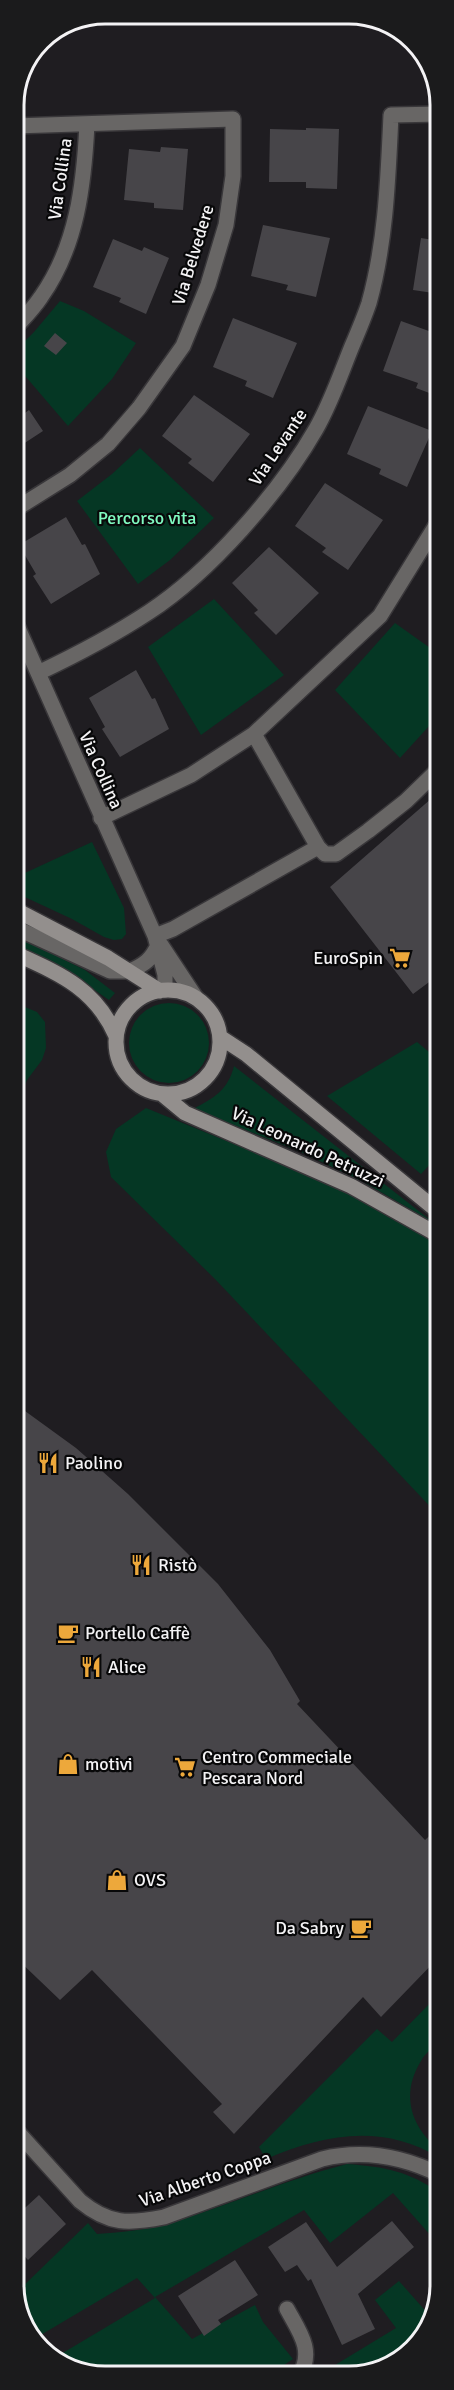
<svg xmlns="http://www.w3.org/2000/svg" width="454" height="2390" font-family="Signika,sans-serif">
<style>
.green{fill:#053724}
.building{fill:#474549}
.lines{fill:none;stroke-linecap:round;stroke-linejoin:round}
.minor-casing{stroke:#39373a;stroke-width:18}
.tertiary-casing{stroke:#39373a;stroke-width:18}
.secondary-casing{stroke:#39373a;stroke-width:18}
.minor{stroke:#686665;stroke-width:15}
.tertiary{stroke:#686665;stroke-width:15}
.secondary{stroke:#938f8d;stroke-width:15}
.labels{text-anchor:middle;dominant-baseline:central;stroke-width:4.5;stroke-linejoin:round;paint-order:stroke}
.street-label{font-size:18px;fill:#f4f3f5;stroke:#080809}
.park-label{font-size:18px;fill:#80fac1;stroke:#080809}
.poi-label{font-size:18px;fill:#f4f3f5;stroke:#080809;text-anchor:start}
.rim{fill:none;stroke:#f4f3f5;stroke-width:3}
</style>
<rect width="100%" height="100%" fill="#1f1d21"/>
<path class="green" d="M60 301 84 311 136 343 112 379 68 426 14 363V352L34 332Z
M140 448 214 518 170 560 138 584 77 501 112 474Z
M214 599 284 675 201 735 148 647Z
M395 623 440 655V714L400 758 335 690Z
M92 842 124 908 126 934 122 939 114 940 104 937 72 919 14 892V878Z
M14 935 85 970 115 993 109 1000 64 969 14 945Z
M129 1043a40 40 0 1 1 80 0a40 40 0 1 1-80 0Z
M20 1005 37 1012 45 1022 46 1048 42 1060 27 1080 23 1089 14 1096V1008Z
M417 1042 440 1061V1165L434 1160 421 1174 327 1096Z
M234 1066 434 1223 362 1181 301 1152 193 1109C214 1098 228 1090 234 1066Z
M146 1108 329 1183 401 1222 440 1247V1517L215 1279 111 1177 106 1152 116 1129Z
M440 1993V2041C434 2047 425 2053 421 2061 400 2095 411 2127 440 2151V2158C382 2123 325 2134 266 2159L259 2147 377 2029 392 2042Z
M347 2164C386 2167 408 2171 440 2193V2246L393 2193 330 2243 304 2210 155 2297 192 2339 255 2305 263 2322 293 2359 269 2375H87L56 2357 155 2298 137 2278 34 2339 14 2295 88 2223 97 2234C122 2232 149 2230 174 2222 232 2204 288 2179 347 2164Z
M399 2281 430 2316 418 2346 360 2376H317L396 2328 375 2300Z"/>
<path class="building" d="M306 128 339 129 337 189 306 188V182H269L270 129 306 130Z
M161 147 188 149 183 210 154 208V203L124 200 129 149 160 152Z
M263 225 330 238 316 297 286 290 288 285 251 276Z
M421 238 440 241V294L413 290Z
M113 239 142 251 144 247 169 258 146 314 119 302 121 298 93 287Z
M233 318 297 343 273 398 245 386 247 381 213 367Z
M401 321 440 335V397L416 388 418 383 383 371Z
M55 333 67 343 56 355 44 346Z
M194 395 250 434 213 482 188 463 192 459 162 436Z
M14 396 25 413 29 410 43 431 14 450Z
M368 406 432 431 407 487 379 474 381 469 347 454Z
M325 483 383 520 348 570 322 552 326 548 295 526Z
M66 517 82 545 85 544 100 574 51 604 33 576 36 574 19 545Z
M269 547 319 593 276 635 254 613 258 610 232 583Z
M136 670 152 699 155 698 169 729 120 757 102 729 105 727 89 698Z
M440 791V974L413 994 330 887Z
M14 1403 76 1448 128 1494 218 1584 270 1650 300 1701 297 1704 425 1840 440 1826V1956L381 2017 363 1997 234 2134 213 2112 222 2104 92 1970 60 2000 14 1956Z
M39 2195 66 2224 28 2260 14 2245V2218Z
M392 2221 414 2247 358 2294 375 2329 342 2345 311 2279 308 2281 297 2265 285 2272 268 2247 306 2222 337 2267Z
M235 2260 258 2295 218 2320 221 2324 204 2336 178 2296Z"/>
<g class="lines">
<defs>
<path id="minor" d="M14 126 233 119V176L226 225 208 285 183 346 139 408 108 444 70 475 14 510
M14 329C23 319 33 309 41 297 77 246 84 185 87 124
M14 619 155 936 165 975V990
M38 673C76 655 114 635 149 612 210 572 280 492 316 429 331 403 341 373 352 346 358 332 364 318 369 303 386 242 388 178 391 115L440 114
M254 734 318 847 325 854H336L368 831 406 801 440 768
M101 818 191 775 254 734 380 616 440 519
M155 936 173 929 318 847
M161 945 196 998
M130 971C144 965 152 959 158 945
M14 2128 80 2201C109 2225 129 2224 164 2217L322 2159C364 2149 402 2156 440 2175
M287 2309C299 2331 315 2351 299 2376"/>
<path id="tertiary" d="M14 927 110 971H130"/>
<path id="secondary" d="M14 909 108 958 160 991
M14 953C60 974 95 988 116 1036
M116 1042a52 52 0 1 1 104 0a52 52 0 1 1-104 0Z
M220 1037 246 1054 440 1213
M162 1094 185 1113 351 1186 440 1236"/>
</defs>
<use href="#minor" class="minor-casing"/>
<use href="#tertiary" class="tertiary-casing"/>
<use href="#secondary" class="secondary-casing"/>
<use href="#minor" class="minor"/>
<use href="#tertiary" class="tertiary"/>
<use href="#secondary" class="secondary"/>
</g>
<defs>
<symbol id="supermarket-bare" viewBox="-9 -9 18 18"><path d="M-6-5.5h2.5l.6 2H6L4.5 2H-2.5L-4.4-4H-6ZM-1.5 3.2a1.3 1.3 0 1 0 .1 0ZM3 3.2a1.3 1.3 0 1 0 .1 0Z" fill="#eda83b" stroke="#080809" stroke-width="2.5" paint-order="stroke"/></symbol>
<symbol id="restaurant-bare" viewBox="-9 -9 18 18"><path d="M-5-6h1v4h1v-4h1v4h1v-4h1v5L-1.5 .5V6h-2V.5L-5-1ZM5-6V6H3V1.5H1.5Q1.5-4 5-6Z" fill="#eda83b" stroke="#080809" stroke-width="2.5" paint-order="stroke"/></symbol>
<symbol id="cafe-bare" viewBox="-9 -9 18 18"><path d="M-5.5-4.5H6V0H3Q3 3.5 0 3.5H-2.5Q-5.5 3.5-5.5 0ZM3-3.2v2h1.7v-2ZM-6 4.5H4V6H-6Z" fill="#eda83b" stroke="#080809" stroke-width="2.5" paint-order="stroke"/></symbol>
<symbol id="shop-bare" viewBox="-9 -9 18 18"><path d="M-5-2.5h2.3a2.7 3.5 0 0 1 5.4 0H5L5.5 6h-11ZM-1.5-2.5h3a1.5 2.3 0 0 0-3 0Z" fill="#eda83b" stroke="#080809" stroke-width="2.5" paint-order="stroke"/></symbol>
</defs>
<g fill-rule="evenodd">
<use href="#supermarket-bare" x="385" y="943" width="30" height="30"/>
<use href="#restaurant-bare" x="33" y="1448" width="30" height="30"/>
<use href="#restaurant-bare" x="126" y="1550" width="30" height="30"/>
<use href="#cafe-bare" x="53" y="1618" width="30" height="30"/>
<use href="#restaurant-bare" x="76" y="1652" width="30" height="30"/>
<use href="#shop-bare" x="53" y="1749" width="30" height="30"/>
<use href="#supermarket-bare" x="170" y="1752" width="30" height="30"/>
<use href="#shop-bare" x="102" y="1865" width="30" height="30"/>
<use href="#cafe-bare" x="346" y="1913" width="30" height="30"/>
</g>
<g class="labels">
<g class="street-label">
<text transform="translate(60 179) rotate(-82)">Via Collina</text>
<text transform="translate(193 255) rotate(-73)">Via Belvedere</text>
<text transform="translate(278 447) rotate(-56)">Via Levante</text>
<text transform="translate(101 770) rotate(66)">Via Collina</text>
<text transform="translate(308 1147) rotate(25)">Via Leonardo Petruzzi</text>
<text transform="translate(205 2179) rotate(-19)">Via Alberto Coppa</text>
</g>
<g class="park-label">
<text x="147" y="518">Percorso vita</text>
</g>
<g class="poi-label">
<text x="383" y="958" text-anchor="end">EuroSpin</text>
<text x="65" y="1463">Paolino</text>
<text x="158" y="1565">Ristò</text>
<text x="85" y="1633">Portello Caffè</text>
<text x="108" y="1667">Alice</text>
<text x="202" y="1757">Centro Commeciale<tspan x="202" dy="21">Pescara Nord</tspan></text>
<text x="85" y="1764">motivi</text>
<text x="134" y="1880">OVS</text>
<text x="344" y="1928" text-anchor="end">Da Sabry</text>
</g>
</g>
<path d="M0 0H454V2390H0ZM105 24H349A81 81 0 0 1 430 105V2285A81 81 0 0 1 349 2366H105A81 81 0 0 1 24 2285V105A81 81 0 0 1 105 24Z" fill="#1b1b1c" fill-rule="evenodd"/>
<path class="rim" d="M105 24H349A81 81 0 0 1 430 105V2285A81 81 0 0 1 349 2366H105A81 81 0 0 1 24 2285V105A81 81 0 0 1 105 24Z"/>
</svg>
